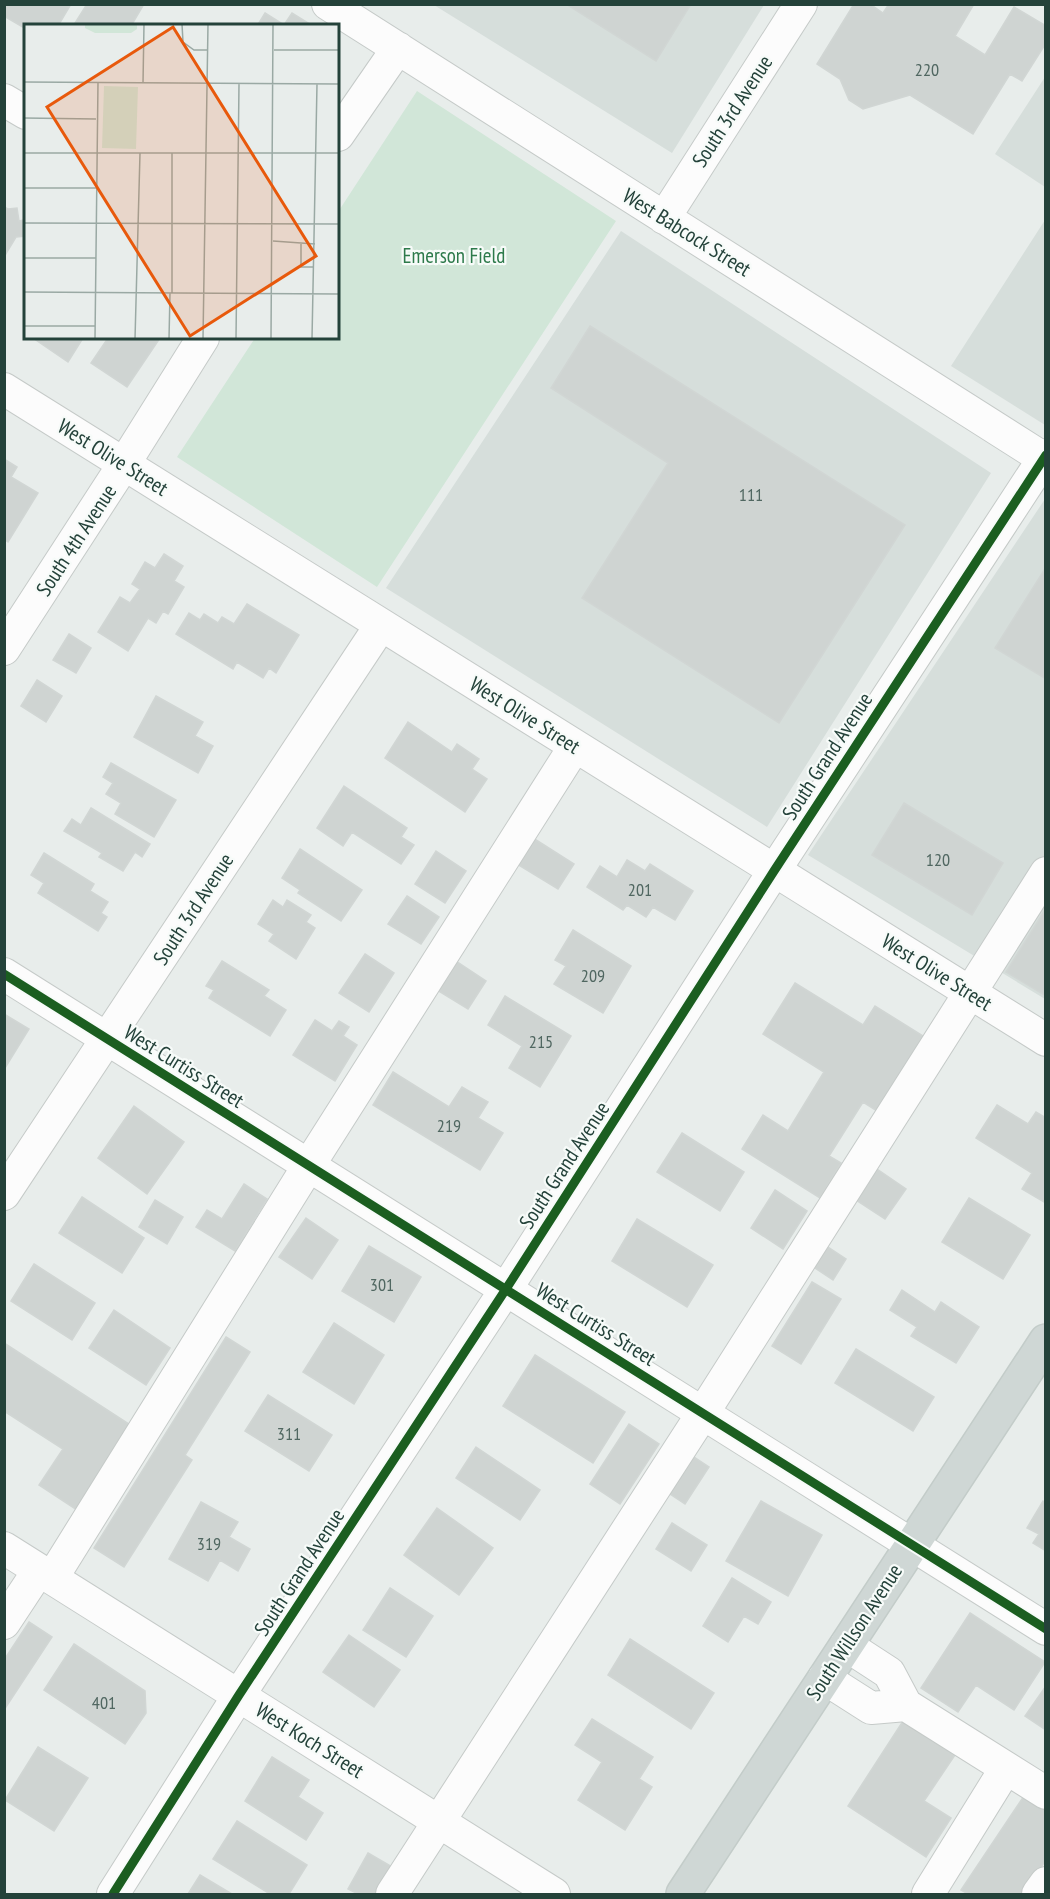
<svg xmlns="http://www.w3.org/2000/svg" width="1050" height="1899" font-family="'PT Sans Narrow',sans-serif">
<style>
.built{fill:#d6dedb}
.green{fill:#d1e6d8}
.building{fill:#cfd4d2;stroke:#d1d6d4;stroke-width:1.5}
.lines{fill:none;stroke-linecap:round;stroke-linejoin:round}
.minor-casing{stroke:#c5cac8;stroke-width:34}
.major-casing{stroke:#c3ccc9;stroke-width:36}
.minor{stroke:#fcfcfc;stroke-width:32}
.major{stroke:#cfd7d5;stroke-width:33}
.cycleway-casing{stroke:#f7fbf9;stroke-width:13}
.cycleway{stroke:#1b5e20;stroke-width:9}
.labels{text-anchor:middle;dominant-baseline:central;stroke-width:4.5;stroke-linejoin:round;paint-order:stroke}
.number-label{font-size:18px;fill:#506761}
.street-label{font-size:21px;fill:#24423a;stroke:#f7fbf9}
.park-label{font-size:21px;fill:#2d7a4b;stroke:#f7fbf9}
.inset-road{fill:none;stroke:#9aa9a4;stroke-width:1.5}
.view{fill:#e8590c;fill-opacity:0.15;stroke:#e8590c;stroke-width:3}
.inset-edge{fill:none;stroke:#24423a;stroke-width:3}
</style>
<rect width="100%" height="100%" fill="#e8edeb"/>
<path class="built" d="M434 5H764L672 153Z
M1045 77V187L995 154Z
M1045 220V425L951 366Z
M621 231 991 473 767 827 386 588Z
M1045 499V999L808 855Z"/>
<path class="green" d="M417 91 616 221 377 587 177 457 255 338H338V212Z"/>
<path class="building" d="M4 4H71L58 26H26V29L4 16Z
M87 4H144L131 26H79L75 23Z
M566 4H691L656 61Z
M854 4H870L883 13 889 4H974L955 36 985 55 1014 7 1046 26V43L1022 81 1010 74 973 134 910 95 863 109 849 100 840 79 817 64Z
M265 13 284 25 292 13 313 26H257Z
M4 207 8 209 17 208 19 221 24 220 26 231V236L16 237 4 257Z
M590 326 905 525 779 723 582 598 668 463 551 388Z
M33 338H83L68 362Z
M108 338H160L127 387 91 363Z
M4 459 17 467 11 477 38 493 8 542 4 539Z
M164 554 183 566 174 581 184 587 168 614 163 611 156 623 148 618 128 651 98 632 120 597 130 603 140 589 132 584 145 562 155 568Z
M1046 567V679L995 648Z
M247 604 299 635 276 673 269 668 263 678 237 662 233 669 176 634 189 613 200 620 204 614 218 623 222 617 234 624Z
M69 634 91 648 76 673 53 660Z
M37 680 62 696 46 722 21 706Z
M156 696 203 722 195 736 213 746 198 773 134 737Z
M408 722 452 752 457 744 479 759 472 769 487 779 465 812 385 758Z
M111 763 176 800 154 837 115 814 121 803 106 794 113 783 103 777Z
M344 786 407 828 401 837 414 845 401 864 352 832 343 846 317 828Z
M904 803 1003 863 972 915 872 855Z
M91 808 150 844 142 857 135 852 123 871 99 857 102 853 64 831 72 819 81 825Z
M533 838 574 864 558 889 517 864Z
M300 849 362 890 341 921 298 893 300 890 282 878Z
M436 851 466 871 445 903 415 884Z
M44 853 94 884 90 891 108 902 101 913 107 917 98 931 38 893 44 883 31 875Z
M627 860 645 871 650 864 693 891 675 920 653 907 646 917 627 905 623 910 587 887 600 866 617 877Z
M407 896 439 917 421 944 388 924Z
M273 900 283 907 287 900 311 915 306 922 315 928 296 959 269 941 274 934 258 924Z
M1046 908V996L1006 972Z
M573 930 631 966 603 1013 554 984 566 966 555 960Z
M365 954 394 973 369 1012 339 993Z
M222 961 269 990 264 996 286 1010 270 1036 209 998 214 990 206 986Z
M456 961 486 981 468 1009 437 990Z
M795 983 863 1025 875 1006 923 1036 877 1111 863 1102 829 1156 841 1163 820 1198 742 1149 763 1115 788 1131 824 1072 763 1034Z
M505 996 571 1036 540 1087 509 1068 522 1046 488 1025Z
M4 1014 29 1029 5 1068 4 1067Z
M315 1020 332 1031 339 1021 349 1027 343 1036 357 1045 335 1081 293 1055Z
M393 1072 449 1107 462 1087 488 1102 478 1118 503 1133 480 1170 373 1105Z
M997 1105 1028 1124 1036 1112 1046 1118 1044 1202 1022 1189 1032 1173 976 1138Z
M134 1106 184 1142 147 1194 98 1158Z
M682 1133 744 1172 720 1211 657 1172Z
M877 1169 906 1189 885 1219 856 1200Z
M244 1184 267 1199 235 1251 196 1227 207 1210 222 1219Z
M775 1190 807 1211 783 1249 751 1228Z
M82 1197 144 1238 122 1273 59 1233Z
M969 1198 1030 1235 1003 1279 942 1242Z
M155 1200 183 1217 167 1244 139 1227Z
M306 1218 338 1240 312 1279 279 1257Z
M637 1219 713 1265 687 1307 612 1261Z
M822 1243 846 1259 833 1280 809 1264Z
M369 1246 421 1277 394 1322 342 1291Z
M34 1264 95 1303 72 1340 11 1301Z
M812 1282 841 1299 801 1364 772 1346Z
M902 1290 935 1312 941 1302 979 1327 956 1363 911 1336 917 1327 890 1310Z
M114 1310 170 1348 146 1385 89 1348Z
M334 1323 384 1355 354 1404 303 1372Z
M226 1337 250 1352 185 1455 192 1460 124 1567 94 1548Z
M4 1343 135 1428 80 1512 39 1485 63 1449 4 1411Z
M856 1349 934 1397 913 1431 835 1383Z
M535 1355 625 1412 593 1463 503 1406Z
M268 1395 332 1435 309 1471 245 1431Z
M629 1424 659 1444 620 1504 590 1484Z
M476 1447 540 1490 520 1520 456 1478Z
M685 1451 709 1467 685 1504 661 1488Z
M761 1501 822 1535 788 1596 726 1561Z
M1043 1501 1046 1503V1551L1033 1543 1039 1534 1027 1528Z
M201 1502 238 1522 229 1537 250 1549 238 1571 220 1560 208 1581 169 1559Z
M437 1508 493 1548 459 1595 404 1555Z
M672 1523 707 1545 691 1571 656 1549Z
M732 1578 771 1602 758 1624 744 1616 728 1642 703 1626Z
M390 1588 433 1616 406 1657 363 1630Z
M970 1613 1045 1662 1014 1710 976 1685 958 1712 921 1688Z
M29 1622 52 1637 4 1710V1660Z
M349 1635 400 1670 374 1707 323 1672Z
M630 1639 714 1693 691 1729 608 1675Z
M74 1644 145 1691 146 1713 125 1744 44 1690Z
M1046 1686V1730L1025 1716Z
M592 1719 653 1757 639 1779 652 1787 625 1830 578 1800 602 1762 575 1745Z
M903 1721 955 1755 924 1801 951 1818 926 1857 848 1806Z
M38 1747 88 1778 54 1831 5 1800Z
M272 1757 309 1780 298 1797 323 1813 306 1840 245 1801Z
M1024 1796 1046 1810V1860L1022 1894H968L961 1890Z
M237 1821 307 1865 289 1894H270L213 1859Z
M368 1853 394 1868 379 1894H358L348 1889Z
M200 1875 232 1894H188Z"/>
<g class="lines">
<defs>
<path id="minor" d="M328 4 1046 460
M4 100 26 113
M338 135 398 48
M664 218 801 4
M4 389 1046 1040
M4 649 124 464 203 338
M4 974 1046 1629
M4 1194 381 625
M4 1548 554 1894
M52 1578 309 1165 575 746
M4 1623 39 1570
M846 1645 889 1673 906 1705 1046 1793
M824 1678 871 1708 906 1705
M113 1894 239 1695 506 1289 774 871 1046 455
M392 1894 703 1413 1046 873
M928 1894 1006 1768
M1038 1894 1046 1883"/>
<path id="major" d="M683 1894 1046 1341"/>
</defs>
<use href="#minor" class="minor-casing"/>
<use href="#major" class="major-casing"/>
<use href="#minor" class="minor"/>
<use href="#major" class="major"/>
<defs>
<path id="cycleway" d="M4 974 1046 1629
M113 1894 239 1695 506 1289 774 871 1046 455"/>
</defs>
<use href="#cycleway" class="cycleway-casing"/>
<use href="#cycleway" class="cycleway"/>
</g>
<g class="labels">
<g class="number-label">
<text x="927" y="69">220</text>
<text x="751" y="494">111</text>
<text x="938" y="859">120</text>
<text x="640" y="889">201</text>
<text x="593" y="975">209</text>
<text x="541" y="1041">215</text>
<text x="449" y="1125">219</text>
<text x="382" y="1284">301</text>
<text x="289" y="1433">311</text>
<text x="209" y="1543">319</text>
<text x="104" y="1702">401</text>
</g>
<g class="street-label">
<text transform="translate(732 111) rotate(-57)">South 3rd Avenue</text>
<text transform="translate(687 232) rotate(32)">West Babcock Street</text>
<text transform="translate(113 457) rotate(32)">West Olive Street</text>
<text transform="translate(76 540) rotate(-57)">South 4th Avenue</text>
<text transform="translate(525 715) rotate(32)">West Olive Street</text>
<text transform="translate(827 756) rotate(-57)">South Grand Avenue</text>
<text transform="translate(193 909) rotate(-57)">South 3rd Avenue</text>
<text transform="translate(937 972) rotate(32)">West Olive Street</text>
<text transform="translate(184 1066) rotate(32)">West Curtiss Street</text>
<text transform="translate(564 1165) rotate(-57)">South Grand Avenue</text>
<text transform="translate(596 1324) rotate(32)">West Curtiss Street</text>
<text transform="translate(299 1572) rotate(-57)">South Grand Avenue</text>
<text transform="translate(854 1632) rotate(-57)">South Willson Avenue</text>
<text transform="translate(310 1740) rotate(32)">West Koch Street</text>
</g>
<g class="park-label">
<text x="454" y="255">Emerson Field</text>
</g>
</g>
<g transform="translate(24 24)">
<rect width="315" height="315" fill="#e8edeb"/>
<path d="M61 0H113V5L107 9H71L61 4ZM80 62 114 63 112 125 78 124Z" fill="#d1e6d8"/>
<path class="inset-road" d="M158 0 159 18 170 26H183M250 26H315M0 58 315 60M119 59 120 0M0 94 72 95M0 129H315M0 164H72M0 199 315 200M249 217 291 220M277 220V243H290M0 234H72M0 268 315 270M148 269V129M0 302H71M71 315 74 58M111 315 116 129M145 315 146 269M179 315 184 0M212 315 215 60M247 315 249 0M288 315 293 60"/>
<path class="view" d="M149 3 292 232 166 312 23 83Z"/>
<rect width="315" height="315" class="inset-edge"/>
</g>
<rect width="1050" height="1899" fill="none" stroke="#24423a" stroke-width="12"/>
</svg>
